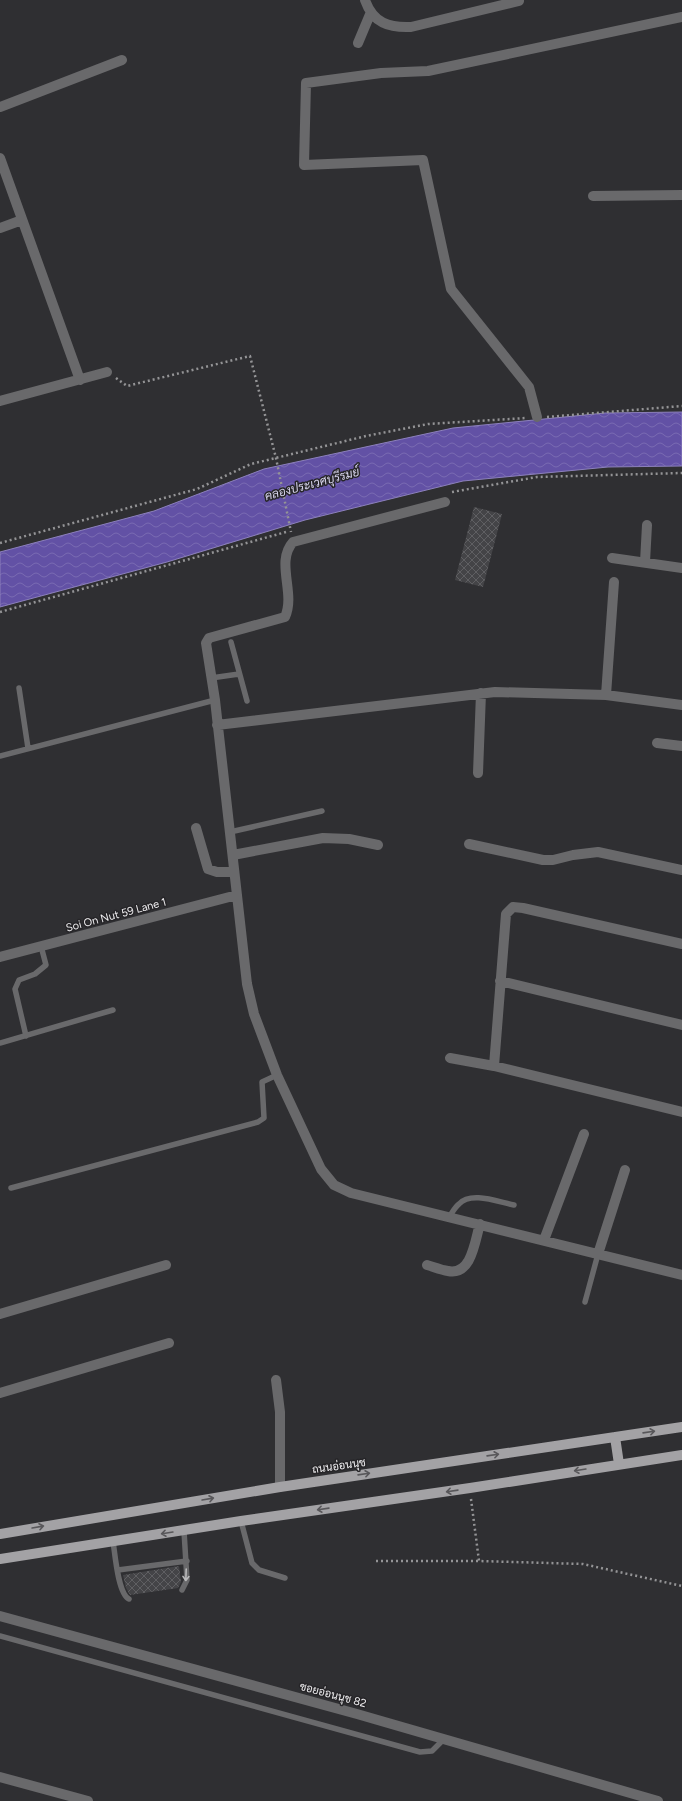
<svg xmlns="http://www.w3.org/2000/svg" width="682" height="1801" font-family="Figtree,Sarabun,sans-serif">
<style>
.water{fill:url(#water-waves);stroke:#8c80bc}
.building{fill:url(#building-cross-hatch)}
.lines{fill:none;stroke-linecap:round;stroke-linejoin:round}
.path{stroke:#949496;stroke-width:2.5;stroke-dasharray:2 3;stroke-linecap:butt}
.service{stroke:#69696b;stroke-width:5.5}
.minor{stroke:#69696b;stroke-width:10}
.primary{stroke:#a3a2a5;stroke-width:10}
.oneway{stroke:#58575a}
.oneway2{stroke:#b9b9bb}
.labels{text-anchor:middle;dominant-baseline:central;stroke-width:3;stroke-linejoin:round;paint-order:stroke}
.street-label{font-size:11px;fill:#efeef0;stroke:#262528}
.water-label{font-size:12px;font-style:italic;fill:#d8d5ed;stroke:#262528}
</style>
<defs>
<pattern id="water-waves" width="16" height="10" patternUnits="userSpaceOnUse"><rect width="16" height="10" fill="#6251a5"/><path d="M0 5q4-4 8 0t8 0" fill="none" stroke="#796ab2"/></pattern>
<pattern id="building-cross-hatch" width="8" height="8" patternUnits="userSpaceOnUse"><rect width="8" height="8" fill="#444447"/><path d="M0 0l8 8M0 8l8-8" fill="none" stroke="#5f5f62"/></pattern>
</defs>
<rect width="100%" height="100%" fill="#2f2f32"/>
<path class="water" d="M682 412V466L608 467 463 481 305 520 167 562 0 607V552L154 511 264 469 453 428 605 413Z"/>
<path class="building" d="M474 507 502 514 483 587 455 580Z
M179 1566 181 1582 178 1588 130 1595 126 1588 123 1575Z"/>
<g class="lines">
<path class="path" d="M116 378 127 386 250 356 276 458 291 532
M547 417 682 406
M452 492 537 477 682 473
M0 543 197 489 251 464 366 436 428 424 526 418
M0 612 286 532
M471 1499 479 1561 583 1564 682 1586
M376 1561H479"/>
<path class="service" d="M231 642 247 701
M211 678 239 674
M19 688 28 748
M0 756 215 700
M230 832 322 811
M26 1036 15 989 19 980 35 974 46 965 41 946
M0 1043 113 1010
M11 1188 258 1122 264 1118 262 1082 277 1075
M449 1217C452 1213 455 1207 459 1204 471 1191 498 1202 514 1205
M585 1302 598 1254
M241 1521 252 1563 259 1570 285 1578
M113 1541C115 1554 118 1594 129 1599
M118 1570 187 1561
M182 1590 187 1580 184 1531
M0 1636 420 1752 432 1751 444 1739"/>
<path class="minor" d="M365 0C373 23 389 28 411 27L519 1
M358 43 371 12
M0 107 122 60
M0 158 80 380
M593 196 682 195
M0 228 22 220
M0 401 107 372
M537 417 529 387 451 289 423 160 304 165 306 83 381 73 428 71 682 17
M445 502 293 542C275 562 296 593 285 617L209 638 206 643 215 700 247 984 254 1014 277 1075 321 1169 334 1185 351 1193 682 1275
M612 558 682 568
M645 562 647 525
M606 695 614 582
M217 725 495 692 606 695 682 705
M657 743 682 746
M478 773 481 693
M196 828 208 869 217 872H234
M469 844 543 860H553L573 855 598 852 682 870
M233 855 323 838 349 839 378 845
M0 957 237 895
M500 981 682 1025
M450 1058 494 1066 682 1112
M494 1066 506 914 513 907 523 908 682 944
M544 1240 584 1134
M598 1254 625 1170
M427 1265C434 1267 441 1270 448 1271 472 1276 475 1240 480 1224
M0 1314 166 1265
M276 1380 280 1412V1487
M0 1393 169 1343
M0 1616 357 1714 658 1801
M0 1777 88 1801"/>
<path class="primary" d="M615 1437 619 1464
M0 1534 280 1487 682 1427
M0 1559 241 1521 470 1488 682 1455"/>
</g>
<defs><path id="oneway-shaft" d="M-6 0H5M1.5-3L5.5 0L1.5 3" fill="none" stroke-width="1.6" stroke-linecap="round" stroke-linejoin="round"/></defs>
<g class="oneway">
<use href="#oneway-shaft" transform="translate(649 1432) rotate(-8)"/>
<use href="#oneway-shaft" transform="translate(493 1455) rotate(-8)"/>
<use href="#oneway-shaft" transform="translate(580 1470) rotate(171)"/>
<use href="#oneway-shaft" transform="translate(364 1474) rotate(-8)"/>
<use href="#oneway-shaft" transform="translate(452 1491) rotate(172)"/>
<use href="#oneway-shaft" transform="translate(208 1499) rotate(-10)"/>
<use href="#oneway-shaft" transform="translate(323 1509) rotate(172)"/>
<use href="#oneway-shaft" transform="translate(38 1527) rotate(-10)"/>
<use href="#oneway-shaft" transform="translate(167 1533) rotate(171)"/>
</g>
<use class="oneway2" href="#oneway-shaft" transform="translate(186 1575) rotate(92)"/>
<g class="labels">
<g class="street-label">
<text transform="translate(116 915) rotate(-15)">Soi On Nut 59 Lane 1</text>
<text transform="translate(339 1466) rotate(-8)">ถนนอ่อนนุช</text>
<text transform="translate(333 1695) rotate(15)">ซอยอ่อนนุช 82</text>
</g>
<g class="water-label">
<text transform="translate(312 484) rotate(-15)">คลองประเวศบุรีรมย์</text>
</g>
</g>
</svg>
